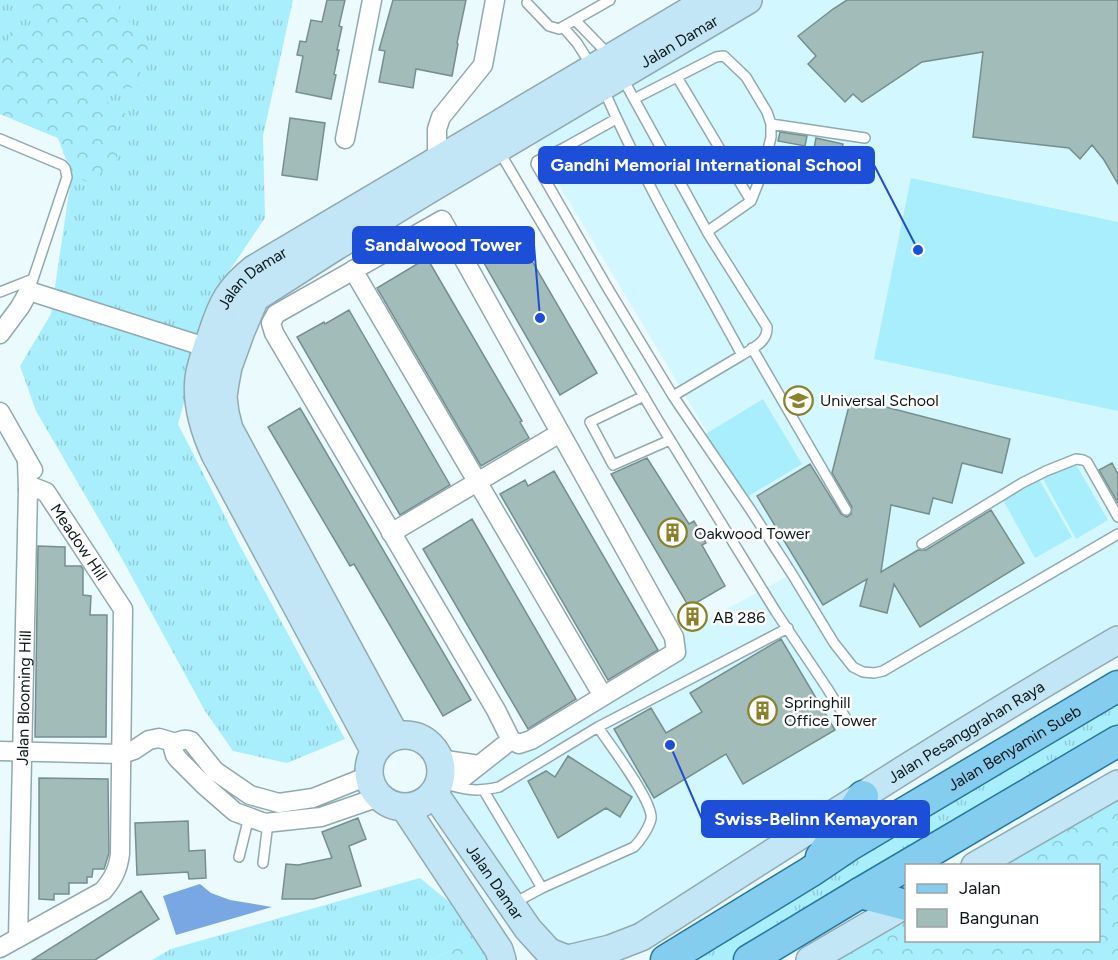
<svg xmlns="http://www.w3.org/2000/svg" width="1118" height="960" font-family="Figtree,sans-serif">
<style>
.built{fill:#d3f7ff}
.grass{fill:url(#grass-tufts)}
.forest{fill:url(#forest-crowns)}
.garden{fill:#a9eefc}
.water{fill:#79a7e3}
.building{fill:#a2bcba;stroke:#768f8d;stroke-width:1.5}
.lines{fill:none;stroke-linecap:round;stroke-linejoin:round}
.lane-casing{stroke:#91aaaf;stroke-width:12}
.street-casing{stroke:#91aaaf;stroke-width:21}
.secondary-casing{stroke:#91aaaf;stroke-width:30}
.primary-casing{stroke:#26789c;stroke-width:33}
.lane{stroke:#fff;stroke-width:9}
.street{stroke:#fff;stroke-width:18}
.secondary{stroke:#c2e6f6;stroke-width:27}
.primary{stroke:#85cdee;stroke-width:30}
.labels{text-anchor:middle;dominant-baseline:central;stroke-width:5;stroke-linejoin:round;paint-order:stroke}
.street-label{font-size:16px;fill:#0e181a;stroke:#fff}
.poi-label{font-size:16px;fill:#0e181a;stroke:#fff;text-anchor:start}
.leader{fill:none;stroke:#1d4ed8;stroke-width:2}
.callout-dot{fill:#1d4ed8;stroke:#fff;stroke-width:2}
.callout{fill:#1d4ed8;stroke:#1d4ed8;stroke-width:2}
.callout-label{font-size:18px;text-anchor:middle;font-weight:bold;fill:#fff}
</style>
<defs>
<pattern id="grass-tufts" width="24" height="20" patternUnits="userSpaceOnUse" patternTransform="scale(1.5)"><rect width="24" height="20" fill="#a9eefc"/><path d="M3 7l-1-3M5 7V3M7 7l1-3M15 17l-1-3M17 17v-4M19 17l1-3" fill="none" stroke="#90cbd7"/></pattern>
<pattern id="forest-crowns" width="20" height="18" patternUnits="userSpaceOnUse" patternTransform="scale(1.5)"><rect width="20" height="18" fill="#a9eefc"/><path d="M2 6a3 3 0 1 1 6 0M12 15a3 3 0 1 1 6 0" fill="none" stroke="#90cbd7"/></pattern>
</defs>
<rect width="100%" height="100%" fill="#eafafd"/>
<path class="built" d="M746 0H1118V638L641 937 567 959 434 793 676 653 674 637 792 574 527 131Z"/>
<path class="grass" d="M0 0H293L263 136 265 218 215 292 178 424 238 542 345 739 287 763 233 751 205 711 121 557 36 411 20 366 51 314 72 172 58 138 0 114Z
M1118 686V741L749 960H666Z
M420 878 486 932 431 960H152L171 949Z"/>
<path class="forest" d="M31 0H116C121 22 142 27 149 45 151 52 143 59 141 67 140 71 141 76 142 81 127 98 109 77 107 101L110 104 123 106 125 109C126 128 114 126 103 136 107 144 115 147 118 155L115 162 101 172 91 183C69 178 65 155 58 138L0 114V51L8 45V39L12 27 20 24 27 28 39 24 40 20C38 12 30 8 31 0Z
M1118 792V960H837L906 918V940H1098V866L995 865Z
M486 932 502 960H431Z"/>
<path class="garden" d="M911 178 1118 222V411L874 359Z
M763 399 802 464 742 500 704 435Z
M1074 461 1108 520 1076 539 1043 479Z
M1039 479 1072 537 1035 558 1003 500Z"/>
<path class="water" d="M200 884 211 893 230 900 272 907 176 935 163 896Z"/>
<path class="building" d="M327 0H345L339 26 342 27 337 50H339L334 74 336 75 331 99 296 92 303 56 297 55 300 41 306 42 311 20 322 22Z
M393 0H466L457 43 458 44 452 76 416 69 413 88 379 82 385 51 379 50Z
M847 0H1118V184L1104 160 1092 145 1080 159 1069 148 973 137 983 52 922 62 862 102 853 94 845 102 808 64 816 56 798 36 833 9Z
M290 118 325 123 317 180 282 175Z
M780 132 807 136 805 146 778 141Z
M816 138 843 144 840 159 813 154Z
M514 230 597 373 560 395 484 263 503 252 496 240Z
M427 258 522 421 520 422 529 438 481 466 377 288Z
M349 310 450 485 400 515 297 337 324 322 325 324Z
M851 398 1010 439 1002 473 962 463 952 503 933 498 929 514 891 505 881 572 918 550H926L991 510 1024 563 920 627 894 584 887 613 860 606 867 579 823 605 757 496 810 464 841 514 847 517 851 514 852 507 832 473Z
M300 408 471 700 443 716 354 564 350 566 268 427Z
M647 458 689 524 694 521 706 543 702 545 725 586 689 607 611 474Z
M1112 463 1118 474V503L1099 470Z
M554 471 658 650 608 680 500 494 525 480 528 486Z
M472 519 576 699 528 729 423 549Z
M38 546 65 547V566H81L83 569V595L91 596 90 615H107L106 737H35Z
M781 639 835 730 743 784 726 754 654 798 614 729 651 708 666 733 702 712 690 693Z
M568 756 632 797 620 817 606 808 558 838 528 781 546 771 555 777Z
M39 778 108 779 109 853 104 869H93L92 877H87V883H69V894H54V900L39 899Z
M358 818 366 839 349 846 361 886 314 899H282L286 864 298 865 332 858 322 832Z
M188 821 189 851 205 850 206 878 189 879 188 872 137 875 135 823Z
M141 891 159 919 95 960H32Z"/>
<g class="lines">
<defs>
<path id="lane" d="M527 3 549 26 559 29 610 0
M575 20 610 56
M563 27 577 43 591 65
M677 77 751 201
M623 79 709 235 767 327C768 342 753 348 742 355
M603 88C643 180 694 267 742 355L673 396
M634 99 716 57 724 56 746 77 767 112 771 124V137L763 171 751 201 708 231
M616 119 564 148 537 161 536 164 607 287 673 396 750 509 792 574 834 643 853 667 863 672 874 673 883 671 1118 534
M771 124 865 138
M0 139 62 165 65 168 67 177 29 291
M499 151 656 417 776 612 827 688 847 720
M0 292 33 279
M752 348 846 510
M644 396 590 422 613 465 670 440
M922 544 1022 483 1046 471 1076 459 1083 460 1087 462 1118 517
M439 782C463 789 474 793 499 787L598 727 788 628
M484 791 542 888
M239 857 249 817
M263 863 268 823
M514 903 542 888 634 847C640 841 649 828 651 819 654 802 609 744 598 727"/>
<g id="street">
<path d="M345 139 372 0"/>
<path d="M437 160V129L441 117 483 65 495 0"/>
<path d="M442 220 674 637 676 652 531 740 519 744 511 740 496 710 274 333 271 323 276 314Z"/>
<path d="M353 270 603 696"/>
<path d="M0 334 20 307 29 291 218 351"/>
<path d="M0 412 33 470"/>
<path d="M391 533 560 433"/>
<path d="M0 751 122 754 134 750 149 740 159 738 176 743"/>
<path d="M439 759 479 765"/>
<path d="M368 776 313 798 279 803 250 795 215 771 191 741C184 738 176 741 173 748L175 755 178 759 204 785 235 812 265 823 321 817 379 797"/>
<path d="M441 776 464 777 511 740"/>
<path id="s1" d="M18 938 28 490 27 460"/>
<path d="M0 948 103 891C113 879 118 870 120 854L123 609 46 492 33 487 28 490"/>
</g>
<g id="secondary">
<circle cx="405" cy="771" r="36"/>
<path id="s2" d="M395 735 229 429 225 413 223 397 225 383 228 367 241 331 255 298 333 248 428 190 748 0"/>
<path id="s3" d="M374 750 215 454C205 432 196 403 199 378 201 363 207 348 212 334 222 303 229 289 254 269L708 0"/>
<path id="s4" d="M434 793 528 929 549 952 567 959"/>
<path d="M405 808 499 950 502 960"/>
<path d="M975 866 1118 784"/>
<path id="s5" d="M564 960 610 949 641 937C799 836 956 734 1118 640"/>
<path d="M810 960 906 904"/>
</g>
<g id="primary">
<path d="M821 857 863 796"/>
<path d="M860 893 906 905"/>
<path id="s6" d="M666 960 810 872 850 845 1118 686"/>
<path d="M749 960 860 893 1118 741"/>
</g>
</defs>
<use href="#lane" class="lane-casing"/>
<use href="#street" class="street-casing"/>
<use href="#secondary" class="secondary-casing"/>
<use href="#primary" class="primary-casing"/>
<use href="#lane" class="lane"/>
<use href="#street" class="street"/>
<use href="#secondary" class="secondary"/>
<use href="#primary" class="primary"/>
</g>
<defs>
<symbol id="school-ring" viewBox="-11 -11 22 22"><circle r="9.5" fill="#fff" stroke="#8a8128" stroke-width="1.5"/><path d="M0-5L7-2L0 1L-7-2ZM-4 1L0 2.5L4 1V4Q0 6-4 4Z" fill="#8a8128"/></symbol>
<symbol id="building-ring" viewBox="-11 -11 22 22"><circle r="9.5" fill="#fff" stroke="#8a8128" stroke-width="1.5"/><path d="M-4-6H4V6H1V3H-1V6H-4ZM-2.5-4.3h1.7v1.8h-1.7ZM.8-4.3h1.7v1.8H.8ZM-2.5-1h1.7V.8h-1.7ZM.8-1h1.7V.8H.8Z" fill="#8a8128"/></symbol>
</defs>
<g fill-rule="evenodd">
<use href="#school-ring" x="782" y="384" width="33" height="33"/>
<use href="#building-ring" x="656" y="516" width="33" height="33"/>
<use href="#building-ring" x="676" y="600" width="33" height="33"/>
<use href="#building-ring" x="746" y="694" width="33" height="33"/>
</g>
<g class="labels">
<g class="street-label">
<text stroke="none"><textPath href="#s2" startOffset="981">Jalan Damar</textPath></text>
<text stroke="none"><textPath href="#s3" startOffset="532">Jalan Damar</textPath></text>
<text transform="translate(79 542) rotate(56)">Meadow Hill</text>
<text stroke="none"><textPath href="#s1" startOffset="240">Jalan Blooming Hill</textPath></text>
<text stroke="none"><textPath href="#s5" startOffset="465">Jalan Pesanggrahan Raya</textPath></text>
<text stroke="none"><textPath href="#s6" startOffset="408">Jalan Benyamin Sueb</textPath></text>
<text stroke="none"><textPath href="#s4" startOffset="108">Jalan Damar</textPath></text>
</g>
<g class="poi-label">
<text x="820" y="400">Universal School</text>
<text x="694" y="533">Oakwood Tower</text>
<text x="713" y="617">AB 286</text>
<text x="784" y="702">Springhill<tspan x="784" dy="18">Office Tower</tspan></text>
</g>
</g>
<path class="leader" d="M918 250L874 165M540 318L534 245M670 745L702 819"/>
<g class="callout-dot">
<circle cx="918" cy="250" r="6"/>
<circle cx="540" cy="318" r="6"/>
<circle cx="670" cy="745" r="6"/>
</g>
<g class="callout">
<rect x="539" y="147" width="335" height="36" rx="6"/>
<rect x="353" y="227" width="181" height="36" rx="6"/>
<rect x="702" y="801" width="227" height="36" rx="6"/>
</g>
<g class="callout-label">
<text x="706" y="171">Gandhi Memorial International School</text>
<text x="443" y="251">Sandalwood Tower</text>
<text x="816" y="825">Swiss-Belinn Kemayoran</text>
</g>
<rect x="905" y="864" width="195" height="78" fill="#ffffff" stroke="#9fa3a3" stroke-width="1.5"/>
<rect x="917" y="884" width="30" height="9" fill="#85cdee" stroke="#9fa3a3" stroke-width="1.5"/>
<text x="959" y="894" font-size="18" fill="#0e181a">Jalan</text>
<rect x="917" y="909" width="30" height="18" fill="#a2bcba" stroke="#9fa3a3" stroke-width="1.5"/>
<text x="959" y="924" font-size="18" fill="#0e181a">Bangunan</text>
</svg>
